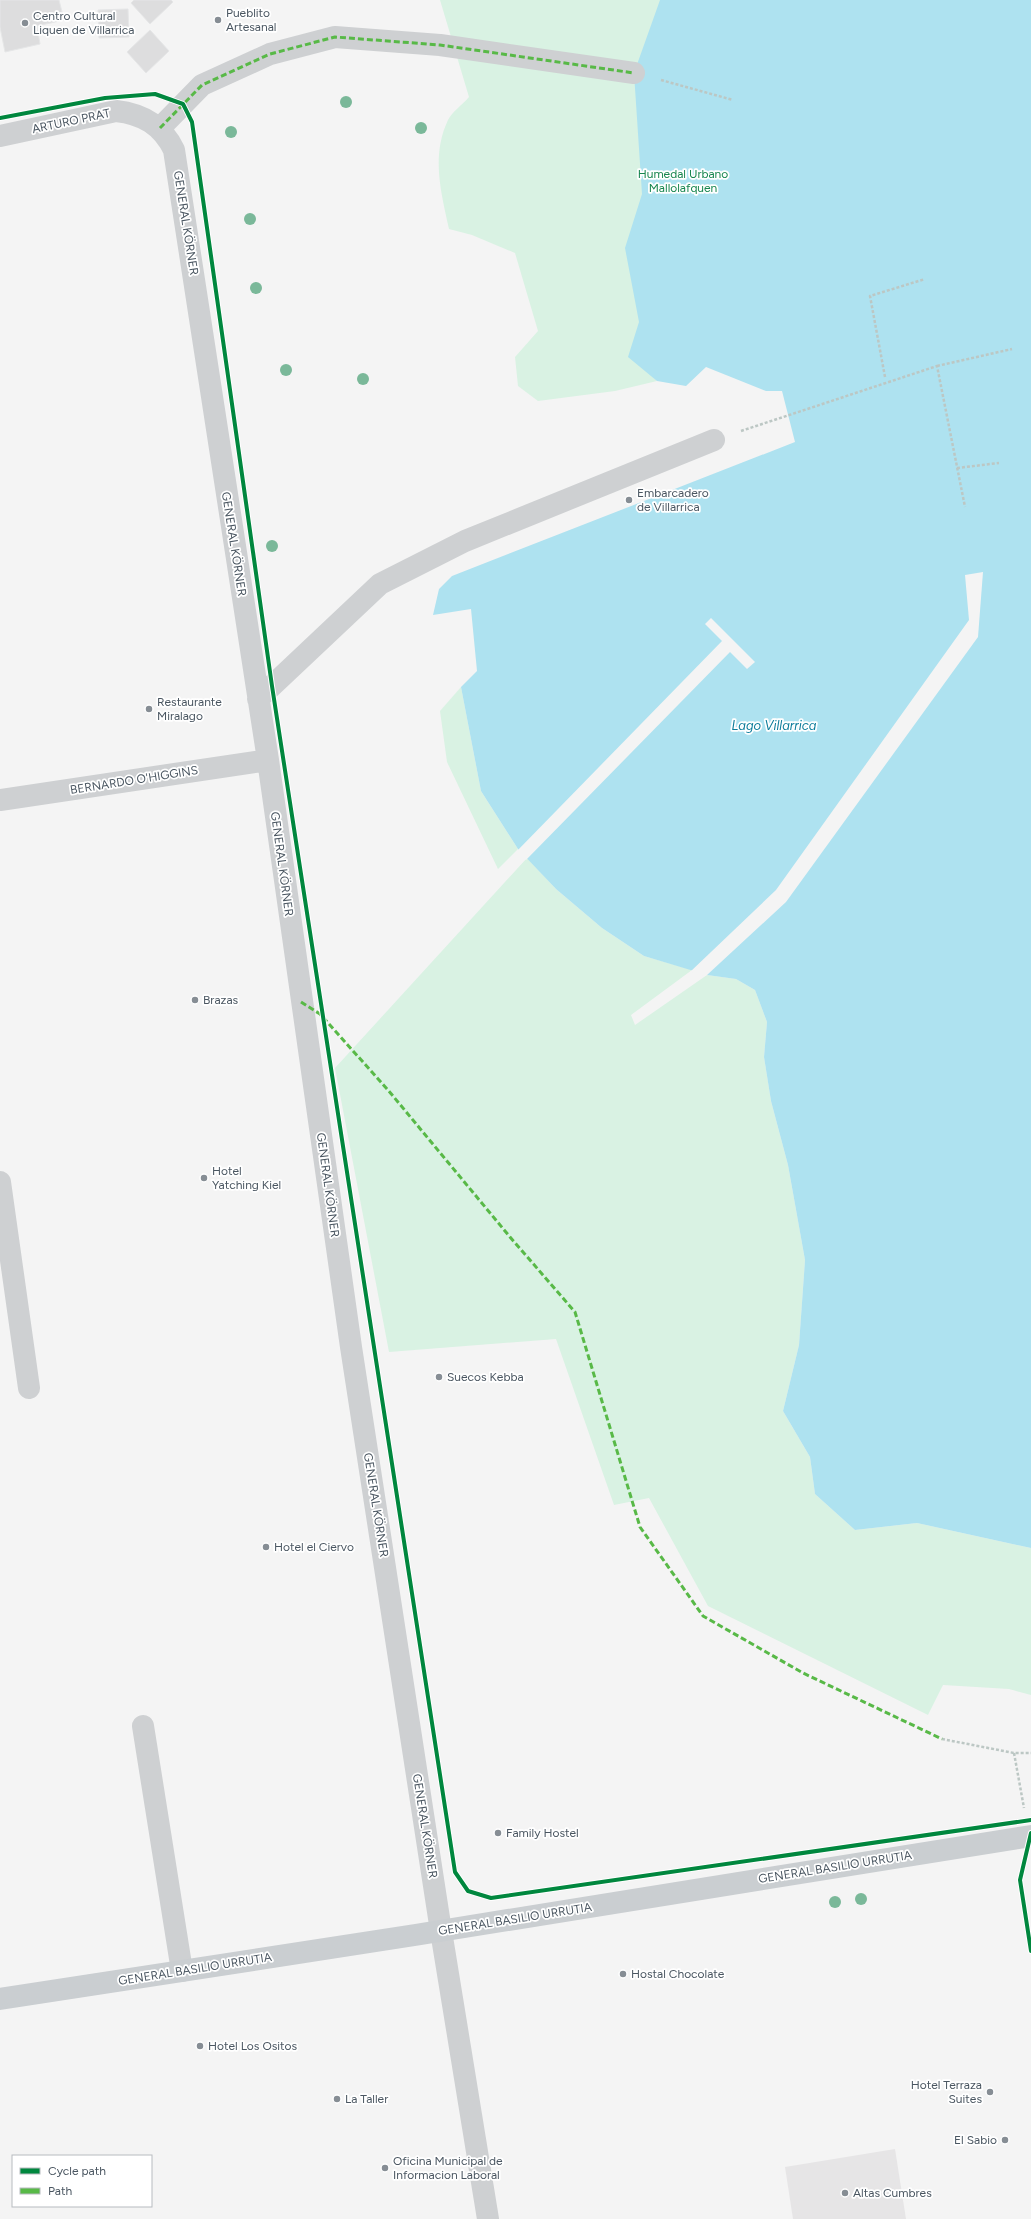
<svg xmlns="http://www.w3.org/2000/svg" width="1031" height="2219" font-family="Figtree,sans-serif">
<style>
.education{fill:#e6e5e6}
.green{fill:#d9f2e3}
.water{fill:#aee2f0}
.pier{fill:#f4f4f4}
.building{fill:#ddddde;stroke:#e5e6e7}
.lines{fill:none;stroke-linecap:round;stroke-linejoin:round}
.path{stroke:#bcc7c4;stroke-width:2.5;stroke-dasharray:3 2;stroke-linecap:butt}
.minor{stroke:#ced0d2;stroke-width:22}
.major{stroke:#caced1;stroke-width:22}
.quiet{stroke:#58b947;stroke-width:3;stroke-dasharray:6 3;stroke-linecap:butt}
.cycleway-casing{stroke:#fff;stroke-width:6}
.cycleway{stroke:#00873e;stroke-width:4}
.tree{fill:#7ab899}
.poi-dot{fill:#868d94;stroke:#fff;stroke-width:1.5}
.labels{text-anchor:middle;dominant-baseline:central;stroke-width:3.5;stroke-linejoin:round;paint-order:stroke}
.poi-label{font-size:12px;fill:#4a5661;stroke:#fff;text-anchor:start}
.street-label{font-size:12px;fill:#4a5661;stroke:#fff}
.park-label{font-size:12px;fill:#17864f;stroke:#fff}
.water-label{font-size:13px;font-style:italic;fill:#0c7c9b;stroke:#fff}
</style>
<rect width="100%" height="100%" fill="#f4f4f4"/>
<path class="education" d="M895 2149 906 2219H793L785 2167Z"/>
<path class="green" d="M440 0H1031L1009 297 649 373 657 381 615 391 538 401 518 386 515 357 538 331 515 253 472 235 449 229C441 192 431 156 448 120 452 112 463 104 469 97Z
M461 687 481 791 518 849 498 869 447 762 440 711Z
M527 858 556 889 602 928 644 956 692 970 631 1015 635 1025 707 975 736 979 755 990 767 1022 764 1057 771 1101 788 1165 805 1260 799 1345 783 1411 810 1457 815 1494 855 1530 917 1523 1031 1548V1695L1009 1689 943 1685 928 1715 708 1606 649 1498 614 1505 556 1339 389 1352 335 1068Z"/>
<path class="water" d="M660 0H1031V1548L917 1523 855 1530 815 1494 810 1457 783 1411 799 1345 805 1260 788 1165 771 1101 764 1057 767 1022 755 990 736 979 707 975 644 956 602 928 556 889 518 849 481 791 461 687 477 671 471 609 433 615 439 589 452 576 795 442 782 391H766L706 367 686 386 657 381 628 357 639 322 625 248 642 194 634 73Z"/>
<path class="pier" d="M983 572 978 637 786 902 707 975 705 976 690 972 776 890 969 620 965 575Z
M711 618 755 662 747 669 730 652 526 860 517 851 722 641 705 624Z"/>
<path class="building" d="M0 0H59L64 20 37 26 40 44 5 52 0 27Z
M134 0H171L173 2 150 24 131 3Z
M128 9 129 37 99 38 98 10Z
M150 30 169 51 146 73 127 52Z"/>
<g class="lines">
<path class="path" d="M661 80 733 100
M937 366 1012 349
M885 377 870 296 925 279
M741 431 937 366 965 507
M957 468 999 463
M942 1739 1014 1753H1031
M1014 1753 1024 1808"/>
<path class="minor" d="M160 128 202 85 270 54 335 37 440 45 634 73
M0 136 116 111C143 114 162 125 174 150L268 760 351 1347 441 1931 488 2219
M258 699 380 584 465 541 714 440
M0 800 268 760
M0 1182 29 1388
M143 1726 182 1971"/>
<path class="major" d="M0 1999 415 1935 1031 1836"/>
<path class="quiet" d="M160 128 202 85 270 54 335 37 440 45 634 73
M301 1002 320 1014 388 1090 510 1237 575 1312 640 1527 703 1616 803 1673 942 1739"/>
<defs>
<path id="cycleway" d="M0 118 105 98 155 94 183 104 192 122 272 686 455 1872 468 1891 491 1898 1031 1820
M1031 1833 1020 1880 1031 1951"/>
</defs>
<use href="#cycleway" class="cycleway-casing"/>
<use href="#cycleway" class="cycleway"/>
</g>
<g class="tree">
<circle cx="346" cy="102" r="6"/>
<circle cx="421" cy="128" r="6"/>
<circle cx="231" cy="132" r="6"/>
<circle cx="250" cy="219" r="6"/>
<circle cx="256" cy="288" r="6"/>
<circle cx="286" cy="370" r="6"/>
<circle cx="363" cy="379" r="6"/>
<circle cx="272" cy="546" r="6"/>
<circle cx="861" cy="1899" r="6"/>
<circle cx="835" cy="1902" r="6"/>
</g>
<g class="poi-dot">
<circle cx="218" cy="20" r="4"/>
<circle cx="25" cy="23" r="4"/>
<circle cx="629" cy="500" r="4"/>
<circle cx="149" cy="709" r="4"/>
<circle cx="195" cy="1000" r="4"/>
<circle cx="204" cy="1178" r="4"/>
<circle cx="439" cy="1377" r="4"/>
<circle cx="266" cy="1547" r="4"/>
<circle cx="498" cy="1833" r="4"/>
<circle cx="623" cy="1974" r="4"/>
<circle cx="200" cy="2046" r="4"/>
<circle cx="990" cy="2092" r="4"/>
<circle cx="337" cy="2099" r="4"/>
<circle cx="1005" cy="2140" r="4"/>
<circle cx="385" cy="2168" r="4"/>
<circle cx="845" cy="2193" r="4"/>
</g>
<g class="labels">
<g class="poi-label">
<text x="226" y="13">Pueblito<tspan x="226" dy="14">Artesanal</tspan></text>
<text x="33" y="16">Centro Cultural<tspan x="33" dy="14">Liquen de Villarrica</tspan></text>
<text x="637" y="493">Embarcadero<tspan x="637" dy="14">de Villarrica</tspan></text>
<text x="157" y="702">Restaurante<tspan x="157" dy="14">Miralago</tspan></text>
<text x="203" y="1000">Brazas</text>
<text x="212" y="1171">Hotel<tspan x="212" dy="14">Yatching Kiel</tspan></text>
<text x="447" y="1377">Suecos Kebba</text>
<text x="274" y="1547">Hotel el Ciervo</text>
<text x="506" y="1833">Family Hostel</text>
<text x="631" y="1974">Hostal Chocolate</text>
<text x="208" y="2046">Hotel Los Ositos</text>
<text x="982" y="2085" text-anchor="end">Hotel Terraza<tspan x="982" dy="14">Suites</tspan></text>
<text x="345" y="2099">La Taller</text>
<text x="997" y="2140" text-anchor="end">El Sabio</text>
<text x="393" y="2161">Oficina Municipal de<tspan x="393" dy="14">Informacion Laboral</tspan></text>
<text x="853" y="2193">Altas Cumbres</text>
</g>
<g class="street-label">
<text transform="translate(71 121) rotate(-12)">ARTURO PRAT</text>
<text transform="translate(186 223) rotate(81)">GENERAL KÖRNER</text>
<text transform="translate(234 544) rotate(81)">GENERAL KÖRNER</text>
<text transform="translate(134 780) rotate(-9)">BERNARDO O'HIGGINS</text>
<text transform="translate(282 864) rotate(82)">GENERAL KÖRNER</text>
<text transform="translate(328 1185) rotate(82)">GENERAL KÖRNER</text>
<text transform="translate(376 1505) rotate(81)">GENERAL KÖRNER</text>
<text transform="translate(425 1826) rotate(81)">GENERAL KÖRNER</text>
<text transform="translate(835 1867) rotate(-9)">GENERAL BASILIO URRUTIA</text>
<text transform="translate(515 1919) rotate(-9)">GENERAL BASILIO URRUTIA</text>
<text transform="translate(195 1969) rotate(-9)">GENERAL BASILIO URRUTIA</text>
</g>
<g class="park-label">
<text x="683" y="174">Humedal Urbano<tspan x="683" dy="14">Mallolafquen</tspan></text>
</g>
<g class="water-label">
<text x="774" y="725">Lago Villarrica</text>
</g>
</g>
<rect x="12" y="2155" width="140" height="52" fill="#ffffff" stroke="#b7bbc0"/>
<rect x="20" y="2168" width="20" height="6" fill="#00873e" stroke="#b7bbc0"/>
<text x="48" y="2175" font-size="12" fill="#4a5661">Cycle path</text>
<rect x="20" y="2188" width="20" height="6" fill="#58b947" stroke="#b7bbc0"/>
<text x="48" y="2195" font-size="12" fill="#4a5661">Path</text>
</svg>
